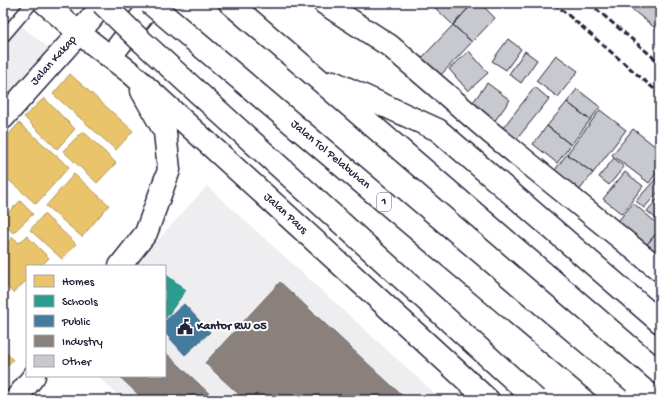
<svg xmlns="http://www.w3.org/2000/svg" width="663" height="403" font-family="'Gochi Hand',sans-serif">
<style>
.built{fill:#eeeef1}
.homes{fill:#e9c46a;stroke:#ad935c}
.schools{fill:#2a9d8f;stroke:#287876}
.public{fill:#457b9d;stroke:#3a6080}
.industry{fill:#8a817c;stroke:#6b6468}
.building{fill:#c8c8cf;stroke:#22223b}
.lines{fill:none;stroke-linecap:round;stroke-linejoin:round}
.service-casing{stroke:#22223b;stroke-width:14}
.minor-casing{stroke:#22223b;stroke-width:25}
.motorway-casing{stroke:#22223b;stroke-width:25}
.service{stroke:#fff;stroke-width:11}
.minor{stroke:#fff;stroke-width:22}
.motorway{stroke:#fff;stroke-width:22}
.rail{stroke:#22223b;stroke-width:3;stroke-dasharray:6 3;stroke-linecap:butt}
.motorway-bridge-casing{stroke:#22223b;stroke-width:25;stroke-linecap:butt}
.motorway-bridge{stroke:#fff;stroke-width:22}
.labels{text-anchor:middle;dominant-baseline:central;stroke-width:4;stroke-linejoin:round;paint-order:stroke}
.shield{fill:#fff;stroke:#646476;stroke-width:1}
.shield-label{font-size:11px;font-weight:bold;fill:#22223b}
.street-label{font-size:12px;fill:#22223b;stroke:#fff}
.poi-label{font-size:12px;font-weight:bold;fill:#22223b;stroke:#fff;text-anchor:start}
</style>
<rect width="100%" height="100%" fill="#fff"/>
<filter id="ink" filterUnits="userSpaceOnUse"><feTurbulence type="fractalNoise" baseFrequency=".025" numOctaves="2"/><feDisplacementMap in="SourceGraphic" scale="8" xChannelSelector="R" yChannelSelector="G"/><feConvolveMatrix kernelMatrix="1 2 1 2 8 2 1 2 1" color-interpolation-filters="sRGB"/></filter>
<g filter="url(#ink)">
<path class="built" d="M3 11 50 49 3 100Z
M207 186 442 400H123L97 376H165V266H134Z"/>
<path class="homes" d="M70 74 133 131 116 150 53 94Z
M44 98 75 129 57 149 24 117Z
M19 123 69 167 36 204 3 175V141Z
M83 131 116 163 97 183 63 151Z
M74 174 109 205 82 237 46 206Z
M20 201 33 214 13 233 3 223V218Z
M44 214 76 244 62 259 30 230Z
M27 236 49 258 41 266H27V280L13 293 3 282V246L13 237 19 243Z
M3 349 13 360 3 370Z"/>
<path class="schools" d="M165 274 186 290 165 319Z"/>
<path class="public" d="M184 304 210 332 185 355 165 333V321Z"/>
<path class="industry" d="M280 282 407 400H245L205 363Z
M165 352 216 400H144L119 376H165Z"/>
<path class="building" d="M430 3H473L453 25Z
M473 3H480L495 18 472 42 453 25Z
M624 3H660V32Z
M453 25 472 42 438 78 419 61Z
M508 39 521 49 506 70 492 61Z
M469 51 488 73 468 91 449 69Z
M525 51 537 60 521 83 509 74Z
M556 55 578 71 558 97 536 81Z
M487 83 510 100 491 126 468 109Z
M535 87 549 99 512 145 498 134Z
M577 89 600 107 590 120 567 102Z
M567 102 590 120 571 145 547 126Z
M600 110 626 130 593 173 567 154Z
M547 126 571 145 557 163 533 144Z
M633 129 660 150V168L649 183 612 155Z
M567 154 593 173 577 193 552 174Z
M614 158 624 167 609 185 599 177Z
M625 172 643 186 622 214 603 199Z
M660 174V190L644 208 636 201Z
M660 196V222L647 211Z
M633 203 660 226V229L642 250 614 226Z
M660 229V266L642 250Z"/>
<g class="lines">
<defs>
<path id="service" d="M3 37 32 3"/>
<path id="minor" d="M45 3 79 33 131 73 372 293 488 400
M324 3 390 46 491 133 660 270
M110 57 152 3
M3 118 79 33 104 3
M120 266 146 233 169 170 165 132 142 91
M15 400 34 376"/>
<path id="motorway" d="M230 3 660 373
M333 82 438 130 660 322"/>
</defs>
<use href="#service" class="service-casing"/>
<use href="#minor" class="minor-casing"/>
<use href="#motorway" class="motorway-casing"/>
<use href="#service" class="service"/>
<use href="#minor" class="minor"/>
<use href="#motorway" class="motorway"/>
<path class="rail" d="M554 3 660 94
M589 3 660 63"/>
<defs>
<path id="motorway-bridge" d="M102 3 137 37 536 400
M150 3 619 400"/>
</defs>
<use href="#motorway-bridge" class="motorway-bridge-casing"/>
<use href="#motorway-bridge" class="motorway-bridge"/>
</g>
</g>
<defs>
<symbol id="civic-bare" viewBox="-9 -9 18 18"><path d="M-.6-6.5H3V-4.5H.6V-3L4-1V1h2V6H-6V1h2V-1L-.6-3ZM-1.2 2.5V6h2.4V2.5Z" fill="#22223b" stroke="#fff" stroke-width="2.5" paint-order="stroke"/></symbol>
</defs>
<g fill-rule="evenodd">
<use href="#civic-bare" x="174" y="316" width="22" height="22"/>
</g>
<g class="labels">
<rect class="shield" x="377" y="193" width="14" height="18" rx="3"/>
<g class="shield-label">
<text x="384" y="202">1</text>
</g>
<g class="street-label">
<text transform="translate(54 61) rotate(-48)">Jalan Kakap</text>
<text transform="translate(330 155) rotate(40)">Jalan Tol Pelabuhan</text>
<text transform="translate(285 214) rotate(42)">Jalan Paus</text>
</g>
<g class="poi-label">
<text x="197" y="327">Kantor RW 05</text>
</g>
</g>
<rect width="663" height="403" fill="none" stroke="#fff" stroke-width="16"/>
<rect x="8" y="8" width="647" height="387" fill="none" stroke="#22223b" stroke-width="1.5" filter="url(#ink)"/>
<rect x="26" y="265" width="140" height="112" fill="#ffffff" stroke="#a7a7b1"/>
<rect x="34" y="275" width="20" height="12" fill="#e9c46a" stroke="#a7a7b1"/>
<text x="62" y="285" font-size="12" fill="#22223b">Homes</text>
<rect x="34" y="295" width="20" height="12" fill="#2a9d8f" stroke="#a7a7b1"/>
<text x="62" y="305" font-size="12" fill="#22223b">Schools</text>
<rect x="34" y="315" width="20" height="12" fill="#457b9d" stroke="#a7a7b1"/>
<text x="62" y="325" font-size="12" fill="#22223b">Public</text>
<rect x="34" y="335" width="20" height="12" fill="#8a817c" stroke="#a7a7b1"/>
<text x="62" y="345" font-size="12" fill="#22223b">Industry</text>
<rect x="34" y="355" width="20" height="12" fill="#c8c8cf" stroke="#a7a7b1"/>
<text x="62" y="365" font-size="12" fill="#22223b">Other</text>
</svg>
